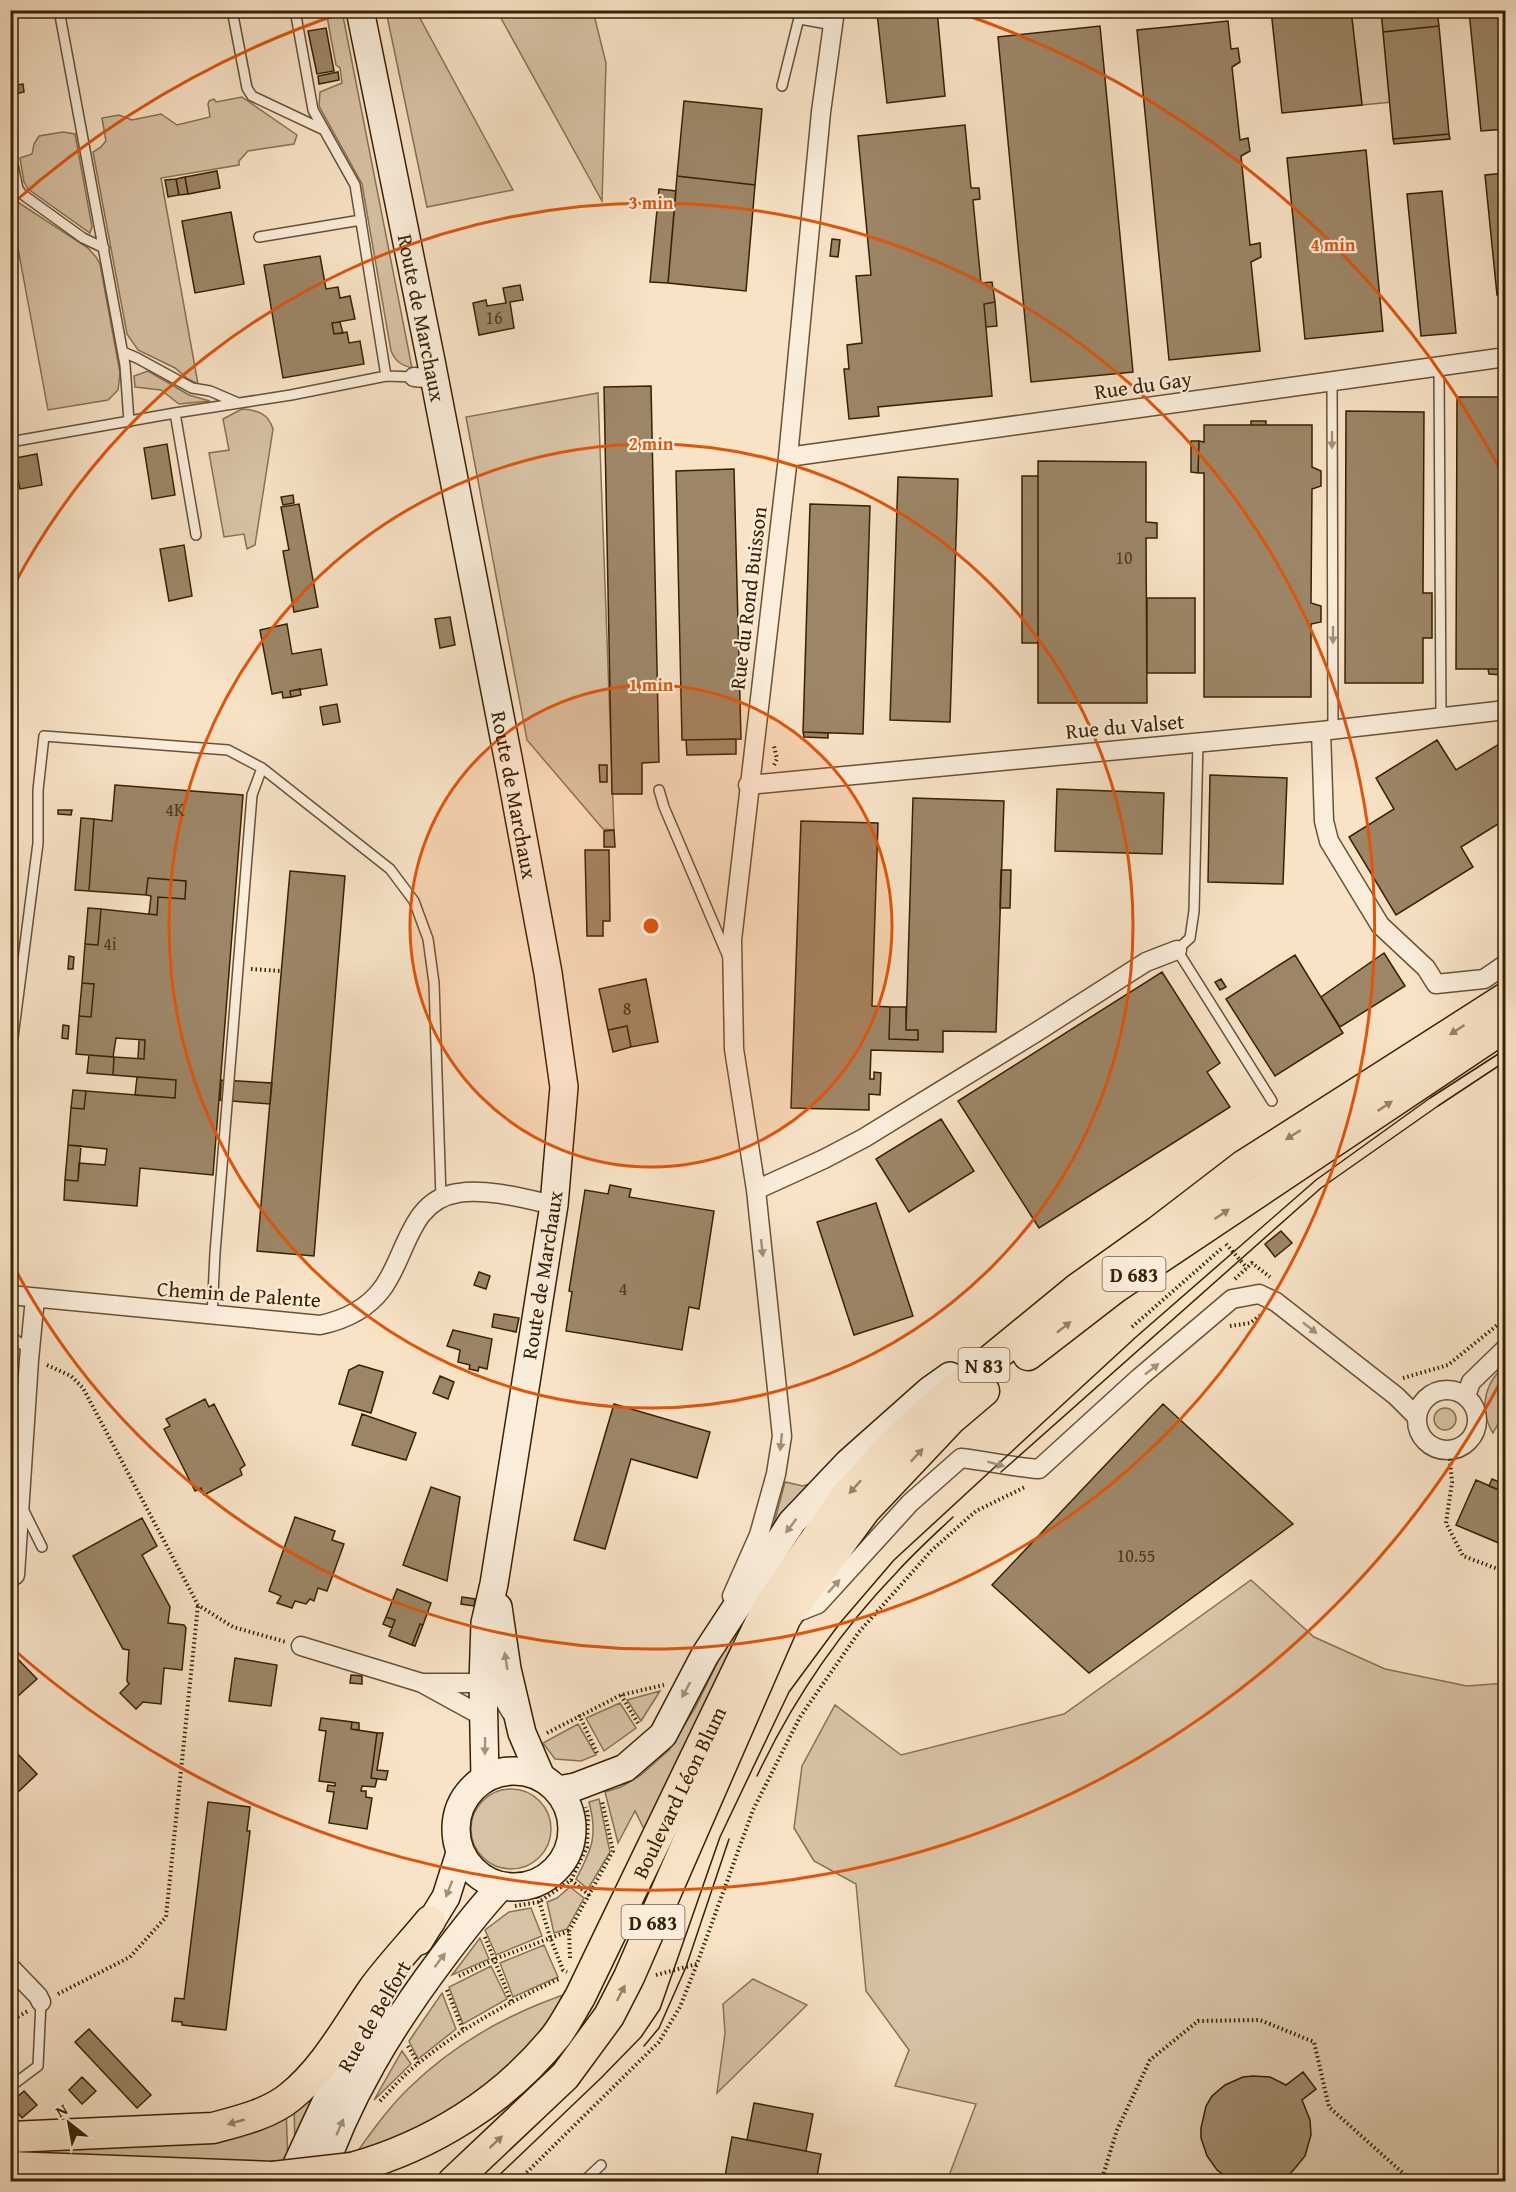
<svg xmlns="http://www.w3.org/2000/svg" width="1516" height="2192" font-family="'Gentium Book Plus',serif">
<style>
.green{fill:#d7c2a5;stroke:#887252;stroke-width:1.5}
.building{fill:#9c8667;stroke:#382100;stroke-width:1.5}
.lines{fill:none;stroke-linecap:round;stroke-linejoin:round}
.lane-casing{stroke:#685232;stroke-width:12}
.street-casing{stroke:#685232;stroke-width:21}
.secondary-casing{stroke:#382100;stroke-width:30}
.primary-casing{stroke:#382100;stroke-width:33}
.path{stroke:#382100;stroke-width:4;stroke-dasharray:1.5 3;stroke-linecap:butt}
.lane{stroke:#faeddb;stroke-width:9}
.street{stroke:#faeddb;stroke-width:18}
.secondary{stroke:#faeddb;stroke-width:27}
.primary{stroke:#f8e3c7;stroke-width:30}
.tram{stroke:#382100;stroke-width:1.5}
.primary-bridge-casing{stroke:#382100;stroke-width:33;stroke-linecap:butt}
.primary-bridge{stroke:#f8e3c7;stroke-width:30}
.oneway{fill:#a39178}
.oneway2{fill:#988264}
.ring{fill:none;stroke:#df560b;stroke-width:3}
.labels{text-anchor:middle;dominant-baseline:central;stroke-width:4.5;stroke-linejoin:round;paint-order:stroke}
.number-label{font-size:18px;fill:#513a1a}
.shield{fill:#faeddb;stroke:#725e42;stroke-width:1.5}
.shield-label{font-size:20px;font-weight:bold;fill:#382100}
.street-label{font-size:21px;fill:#382100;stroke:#faeddb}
.centre{fill:#df560b;stroke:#faeddb;stroke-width:3}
.ring-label{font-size:18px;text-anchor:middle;font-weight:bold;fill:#df560b;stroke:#faeddb;stroke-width:4.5;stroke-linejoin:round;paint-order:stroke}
</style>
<rect width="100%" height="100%" fill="#f8e3c7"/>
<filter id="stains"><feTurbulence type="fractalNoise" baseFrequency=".00333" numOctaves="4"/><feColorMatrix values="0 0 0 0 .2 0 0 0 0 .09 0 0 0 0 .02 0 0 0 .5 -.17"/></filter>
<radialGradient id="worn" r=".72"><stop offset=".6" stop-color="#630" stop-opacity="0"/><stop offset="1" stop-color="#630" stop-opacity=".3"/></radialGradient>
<path class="green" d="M326 11H342L412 368C401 365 396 362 391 351L362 184 319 106 320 92 342 83 340 68 336 65Z
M386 11H416L513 190 427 207Z
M497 11H593L606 63 602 201Z
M1351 11H1382L1392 102 1362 105Z
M242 97 297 135 294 144 248 151 239 161V165L161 178 198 384 188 379 175 368 138 350 127 334 93 152 101 147 106 141 102 118 119 115 132 120 161 114 177 125 210 117 208 104 209 101 214 99 216 102Z
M63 132 75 134 92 227 90 233 28 189 24 182 20 158 32 154 34 144 39 136Z
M10 187 19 203 88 248 96 257 100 264 120 373 118 390 108 400 48 410 11 211Z
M148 371 189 395 210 401 179 404 161 390 135 387 134 376Z
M598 393 614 830 603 829 527 740 466 417Z
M242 409C257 410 268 413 273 429L255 545 247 549 244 534 224 537 209 453 229 450 223 419Z
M1499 1371 1505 1376V1411L1493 1433C1480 1412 1483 1389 1499 1371Z
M1434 1419a11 11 0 1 1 22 0a11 11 0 1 1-22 0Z
M854 1463 648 1837 635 1811 618 1843 605 1792 621 1787 641 1775 669 1750 695 1708 739 1619 772 1565Z
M818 1481 763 1550 774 1524 785 1482 803 1486Z
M1251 1580 1314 1637 1385 1669 1467 1686 1505 1683V2181H947L976 2104 895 2086 909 2050 866 1991 856 1884 814 1861 794 1828 802 1766 835 1705 901 1755 1064 1714Z
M660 1691 641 1721 627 1700Z
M620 1703 636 1728 604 1751 586 1718Z
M578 1724 596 1755 581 1761 555 1759 543 1743Z
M471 1829a40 40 0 1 1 80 0a40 40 0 1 1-80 0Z
M599 1799 610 1852 588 1889 576 1879C592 1849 598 1836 589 1802Z
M570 1887 584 1898 567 1929 554 1933 547 1902 557 1898Z
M531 1908 542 1936 496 1955 485 1930 509 1912Z
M480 1938 489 1959 452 1975Z
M544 1945 558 1977 513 1997 500 1963Z
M491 1966 507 1999 463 2024 449 1987Z
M753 1979 807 2005 717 2093 725 2033 723 2004Z
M575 1991 554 2027 478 2103 354 2156C371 2133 388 2108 409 2088 456 2042 513 2011 575 1991Z
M442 1993 456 2029 418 2059 409 2041Z
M402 2051 411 2064 374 2100Z
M334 2054 295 2155 294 2099Z
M286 2105 288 2165 11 2161V2147Z"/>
<path class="building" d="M902 10H937L945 96 887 103 877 13Z
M1271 10H1351L1362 105 1282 113Z
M1381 10H1437L1439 26 1383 32Z
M1506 10V129L1481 131 1469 11Z
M1228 21 1231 49 1238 48 1240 62 1232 67 1240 140 1248 138 1250 151 1241 156 1250 245 1260 243 1261 257 1251 262 1260 351 1169 360 1137 30Z
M1100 26 1133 372 1031 382 998 37Z
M1439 26 1449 134 1393 139 1383 32Z
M326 28 334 71 317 74 308 31Z
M338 72 339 80 319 84 318 76Z
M23 84 24 92 10 95V86Z
M684 101 762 109 755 185 677 176Z
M965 125 971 188H979L980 199 973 200 981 283 992 282 995 302 984 304 992 396 878 407 879 416 849 419 844 369H849L847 345 862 343 856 276 871 275 858 136Z
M1449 134 1450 139 1394 144 1393 139Z
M1366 150 1383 331 1305 339 1287 158Z
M217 171 220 188 188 194 185 177Z
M1506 173V295H1497L1485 175Z
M677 176 755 185 746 291 668 283Z
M185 177 188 194 179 195 176 179Z
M176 179 179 195 168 197 165 180Z
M659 189 676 191 668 283 650 282Z
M1442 191 1456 333 1421 336 1407 194Z
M231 212 244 284 195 293 182 221Z
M832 239 840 240 838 257 830 256Z
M320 256 326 289 338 287 340 298 350 296 355 319 332 323 334 334 347 332 349 343 360 341 364 364 283 378 264 265Z
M520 285 523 300 510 302 514 328 479 335 473 303 486 300 487 306 506 303 503 288Z
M995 302 997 326 986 327 984 304Z
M340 322 343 333 334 334 332 323Z
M651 386 659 762 642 763V794H612L604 387Z
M1457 397H1506V669H1456Z
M1346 411 1424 412 1423 593H1432V638H1423V683H1345Z
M1251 421H1266V425H1251Z
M1204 425H1312V467L1321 471V486L1312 489 1311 603 1321 606V622L1311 624V697H1204V473H1198L1199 441 1204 442Z
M1191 441H1199L1198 473 1191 472Z
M167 444 175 495 152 499 144 448Z
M37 454 42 485 20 489 17 476 13 477 10 459Z
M1038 461 1146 462V522L1157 523V538H1146L1147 703H1038Z
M734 469 741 739 682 740 676 471Z
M1022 476H1038V643H1022Z
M898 477 958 479 950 722 890 720Z
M293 495 294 503 283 505 281 497Z
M299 504 318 607 294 612 283 551 289 550 281 507Z
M810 504 870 506 863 734 803 732Z
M184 545 192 596 169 601 160 549Z
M1147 598H1195V673H1147Z
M450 617 455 645 440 648 435 619Z
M287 624 292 654 321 649 327 685 290 691 291 697 283 698 282 692 272 694 260 630Z
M1488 669H1502V675L1489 674Z
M300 689 301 695 291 697 290 691Z
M337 704 340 722 323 725 320 707Z
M803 732 828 733V738L804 737Z
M736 739V754L687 755 686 740Z
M1437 740 1456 770 1506 740V819L1461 847 1473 867 1396 915 1349 837 1394 809 1376 778Z
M599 765H607V782H600Z
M1210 775 1287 778 1283 884 1208 882Z
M115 785 243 795 213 1175 140 1168 137 1206 64 1200 65 1180 78 1181 79 1163 105 1165 107 1149 68 1145 71 1108 84 1109 86 1091 175 1098 176 1080 113 1075 114 1057 144 1059 145 1040 116 1038 113 1057 76 1054 79 1016 91 1017 94 984 82 983 85 944 98 945 101 909 157 915 158 897 185 899 186 881 148 878 146 895 89 891 94 819 112 821Z
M1057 789 1164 793 1162 854 1055 851Z
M913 798 1004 801 996 1032 943 1031V1052L871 1050 870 1079H874V1072L881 1073 880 1095 869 1094V1110L791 1108 801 821 878 823 872 1006 890 1007 889 1039 918 1040V1030H906Z
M58 810H72L71 815 58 814Z
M81 818 94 819 89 891 75 890Z
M614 830 615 847H604V831Z
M585 850H609L610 921H603V936H587Z
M1001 870H1011L1010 908H1000Z
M290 871 345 876 314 1256 257 1251Z
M148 878 186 881 185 899 158 897 157 915 149 914 151 896 146 895Z
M88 908 101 909 98 945 85 944Z
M1384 953 1405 986 1340 1027 1321 997Z
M1295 955 1343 1033 1275 1076 1226 999Z
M69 956 74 957 73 969H68Z
M1162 972 1220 1063 1207 1072 1230 1107 1039 1228 958 1101Z
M646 979 658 1042 631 1047 627 1026 608 1030 599 989Z
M1221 979 1226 987 1220 990 1215 982Z
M82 983 94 984 91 1017 79 1016Z
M890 1007H906V1030H918V1040L889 1039Z
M63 1025 69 1026 68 1039 62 1038Z
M627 1026 631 1047 613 1052 608 1030Z
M139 1040H145L144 1059H138Z
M89 1055 114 1057 113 1075 87 1073Z
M137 1077 176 1080 175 1098 135 1095Z
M221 1080 272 1083 270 1104 220 1100Z
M73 1090 86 1091 84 1109 71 1108Z
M941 1119 974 1171 909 1212 876 1159Z
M68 1145 81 1146 78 1181 65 1180Z
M610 1185 631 1189 629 1197 714 1211 699 1309 689 1307 682 1350 566 1331 572 1292 569 1291 585 1190 608 1194Z
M876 1203 913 1316 854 1335 817 1222Z
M1281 1231 1292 1243 1275 1257 1265 1244Z
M479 1272 490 1276 486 1289 474 1285Z
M494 1314 519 1318 516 1332 492 1327Z
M453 1330 492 1339 487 1369 479 1367 478 1371 469 1369 470 1365 458 1362 460 1350 447 1346Z
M359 1365 383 1372 371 1413 339 1404 349 1370Z
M440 1376 454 1382 448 1399 433 1393Z
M205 1399 209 1407 214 1404 245 1465 240 1469 242 1475 204 1495 201 1488 195 1491 164 1429 170 1426 166 1419Z
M614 1404 710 1432 697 1478 631 1459 605 1549 574 1540Z
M1163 1404 1293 1524 1089 1673 992 1585Z
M362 1414 416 1433 406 1460 352 1445Z
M1492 1479 1506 1485V1493L1489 1486Z
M1476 1480 1506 1493V1546L1456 1525Z
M431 1487 460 1497 447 1581 403 1565Z
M295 1517 335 1531 332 1540 344 1544 327 1591 318 1588 314 1601 310 1599 306 1604 295 1601 292 1608 277 1603 281 1596 269 1591Z
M142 1518 157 1546 142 1555 170 1607 168 1623 184 1625 186 1628 182 1670 164 1668 161 1704 143 1702 136 1709 120 1693 129 1684 127 1681 129 1650 123 1649 73 1556Z
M397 1589 431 1603 423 1625 420 1624 412 1645 389 1636 395 1620 386 1617Z
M462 1597 475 1599 474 1606 461 1604Z
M386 1617 395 1620 392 1628 383 1624Z
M420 1624 423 1625 415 1646 412 1645Z
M10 1651 37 1679 10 1703Z
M235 1658 277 1665 271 1706 229 1701Z
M351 1675 362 1676V1684L350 1683Z
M321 1718 352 1722 351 1729 377 1733 371 1778 377 1779 375 1787 362 1786 361 1791H366V1797L372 1798 367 1829 329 1823 334 1792 327 1791 328 1785 335 1786V1783L319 1781 326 1731 319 1730Z
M352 1722 359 1723V1730L351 1729Z
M377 1733H383L377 1770 388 1771 386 1780 371 1778Z
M10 1746 37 1774 16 1794 10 1788Z
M208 1802 250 1807 247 1831H250L226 2030 182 2025V2022L172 2021 175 1998 184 1999Z
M89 2029 151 2095 137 2108 75 2042Z
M1303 2072 1316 2089 1302 2100 1310 2120 1311 2135 1305 2156 1296 2167 1289 2175 1275 2182H1234L1217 2170 1207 2156 1201 2138V2128L1206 2106 1212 2096 1225 2085 1243 2077 1253 2076 1270 2077 1286 2085Z
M82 2077 96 2091 82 2104 69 2090Z
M24 2091 37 2105 22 2118 10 2103Z
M754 2103 813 2114 806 2151 747 2140Z
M732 2137 821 2154 816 2182H724Z"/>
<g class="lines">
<defs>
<path id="lane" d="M59 10 125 365 129 422
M232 10 247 88 252 96 324 130
M295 10 313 110 355 185 386 376
M800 19 833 25
M782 86 801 10
M10 162 13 165 18 189 22 194 83 238 104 248
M259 237 361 220
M123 352 137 358 192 388 210 391 238 403
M1439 366 1441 717
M1332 381 1333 730
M175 413 291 395 386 376 414 377
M10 442 175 413 196 535
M1198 742 1194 911 1190 938 1177 950 1272 1101
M659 790 664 807 728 957
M10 1044 13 1037 38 843V790L44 736 228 750 262 768 390 869 414 901 428 939 434 983 441 1198
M212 1316 215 1253 252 795 262 768
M10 1336 30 1350
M23 1509 42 1547
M10 2087 38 2066 41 2002
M583 2182 601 2165"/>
<path id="street" d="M414 377 435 379
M788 457 1506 357
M1321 731 1324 821 1329 841 1380 925 1426 968 1436 984 1484 979 1506 964
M748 785 1321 731 1506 710
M756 1190 824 1159 864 1138 1035 1033 1146 962 1177 950
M10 1295 320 1325C344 1320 367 1309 382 1289 407 1256 409 1200 458 1193 487 1188 526 1199 554 1205
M1417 1420a30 30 0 1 1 60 0a30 30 0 1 1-60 0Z
M1466 1396 1471 1382 1506 1348
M15 1575 29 1360 35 1298
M732 1596 759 1535 776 1474 782 1436 756 1190 734 1049 732 940 788 457 821 112 835 10
M790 1615 818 1604 910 1503 961 1458C988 1461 1012 1467 1039 1469L1140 1377 1232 1299 1259 1294 1276 1302 1396 1396 1417 1417
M301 1646 422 1683 484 1717
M424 1683H483C499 1689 503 1698 511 1712
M10 1967 38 1996 41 2002"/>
<g id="secondary">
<path id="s1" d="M360 10 431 361 510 768 548 973 564 1087 554 1205 494 1584 485 1623 483 1683 485 1778"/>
<path d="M498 1607 507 1669 522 1733 541 1777"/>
<circle cx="514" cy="1829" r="58"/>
<path d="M558 1790 575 1787 625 1768 663 1735 705 1655 792 1522 848 1463 929 1391 950 1376"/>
<path d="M419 1941 446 1897 460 1853"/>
<path d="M291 2182 293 2173C319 2117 344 2059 378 2007"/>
<path d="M319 2182C346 2099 391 2026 443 1957 461 1933 480 1908 501 1886"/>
</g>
<g id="primary">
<path d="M1028 1355 1116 1287 1506 1026"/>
<path d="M10 2137 213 2128C239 2121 269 2114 290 2097 326 2068 348 2025 374 1988 391 1965 412 1943 430 1921"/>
<path d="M10 2167 273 2177"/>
<path id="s2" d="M352 2168C431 2146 504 2101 556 2036 565 2024 572 2010 580 1997L768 1607 846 1496 894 1443 938 1403 1077 1289 1157 1232 1243 1166 1506 998"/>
<path d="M453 2182 565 2076 609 2016 629 1977 786 1617 865 1510 951 1419 984 1391"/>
</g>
</defs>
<use href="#lane" class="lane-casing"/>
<use href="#street" class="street-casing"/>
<use href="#secondary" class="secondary-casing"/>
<use href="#primary" class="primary-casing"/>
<path class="path" d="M774 765 777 759 774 746
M251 969 281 971
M1226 1244 1247 1268
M1235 1279 1252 1263 1270 1277
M1230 1326 1250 1323 1261 1315
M1132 1327 1221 1249
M47 1365 71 1376 83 1388 198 1605 233 1627 286 1642
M1403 1378 1448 1365 1506 1318
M1449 1450 1452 1482 1446 1523 1463 1556 1506 1572
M621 1695 639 1725
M579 1715 598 1755
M547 1733 621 1695 664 1685
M571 1880 590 1896
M534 1884 550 1937 563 1970 567 1972
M515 1906 539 1902 571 1880 587 1847 588 1814 586 1807
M485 1937 511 2001
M570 1958 569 1931 613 1851 602 1801
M656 1975 697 1964 753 1810 800 1717 859 1632 931 1551 976 1511 1025 1487
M459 1976 495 1959 569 1931
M447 1990 463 2030
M58 1994 130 1957 166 1917 198 1605
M10 2021 28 2011
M408 2046 418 2063
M380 2101C393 2088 405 2073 420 2062 463 2027 511 2001 561 1978
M517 2182 659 2042 680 2007 697 1964
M1101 2182 1117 2130 1150 2060 1198 2021 1260 2020 1314 2042 1329 2107 1413 2182"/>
<use href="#lane" class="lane"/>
<use href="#street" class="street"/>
<use href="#secondary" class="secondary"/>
<use href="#primary" class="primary"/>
<path class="tram" d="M1001 1472 1321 1188 1438 1106 1506 1061
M757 1776C792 1702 840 1631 897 1572 914 1553 934 1535 953 1517
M644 2046 659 2028 686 1967 729 1839
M492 2182 601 2078 641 2037 660 2009 720 1837 789 1692 840 1623 894 1560 1136 1337 1316 1180 1430 1098 1506 1049"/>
<defs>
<path id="primary-bridge" d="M273 2177 352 2168"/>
</defs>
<use href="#primary-bridge" class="primary-bridge-casing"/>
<use href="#primary-bridge" class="primary-bridge"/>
</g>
<defs><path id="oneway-solid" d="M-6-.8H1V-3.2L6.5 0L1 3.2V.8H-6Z" transform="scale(1.5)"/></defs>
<g class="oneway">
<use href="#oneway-solid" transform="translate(1332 440) rotate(90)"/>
<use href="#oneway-solid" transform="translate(1333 635) rotate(90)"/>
<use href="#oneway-solid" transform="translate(762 1248) rotate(84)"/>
<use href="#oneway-solid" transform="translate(1310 1328) rotate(38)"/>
<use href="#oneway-solid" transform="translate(1152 1369) rotate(-38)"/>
<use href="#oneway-solid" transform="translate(781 1442) rotate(96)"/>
<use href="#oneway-solid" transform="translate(996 1464) rotate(15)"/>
<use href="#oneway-solid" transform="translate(791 1526) rotate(127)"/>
<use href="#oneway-solid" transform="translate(834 1586) rotate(-48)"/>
<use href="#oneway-solid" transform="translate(506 1661) rotate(-99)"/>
<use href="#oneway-solid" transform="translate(686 1690) rotate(118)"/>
<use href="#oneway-solid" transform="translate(485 1746) rotate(91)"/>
<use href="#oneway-solid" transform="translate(449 1889) rotate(111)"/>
<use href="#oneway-solid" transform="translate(440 1960) rotate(-53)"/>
<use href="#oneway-solid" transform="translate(340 2127) rotate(-66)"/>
</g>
<g class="oneway2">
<use href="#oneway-solid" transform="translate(1457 1030) rotate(147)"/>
<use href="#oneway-solid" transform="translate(1385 1106) rotate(-34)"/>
<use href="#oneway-solid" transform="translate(1293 1135) rotate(148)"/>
<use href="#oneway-solid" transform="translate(1222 1214) rotate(-34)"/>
<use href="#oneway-solid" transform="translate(1064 1327) rotate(-38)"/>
<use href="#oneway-solid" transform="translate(917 1455) rotate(-47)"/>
<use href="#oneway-solid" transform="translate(855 1487) rotate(132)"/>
<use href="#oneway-solid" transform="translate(621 1993) rotate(-63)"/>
<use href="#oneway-solid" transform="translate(236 2122) rotate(164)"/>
<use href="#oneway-solid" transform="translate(496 2142) rotate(-43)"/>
</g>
<circle cx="651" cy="926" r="241" fill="#df560b" fill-opacity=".12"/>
<g class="ring">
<circle cx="651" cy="926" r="241"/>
<circle cx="651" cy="926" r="482"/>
<path d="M13 587A723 723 0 1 1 13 1265"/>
<path d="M1502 1379A964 964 0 0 1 12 1648M12 204A964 964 0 0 1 345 12M957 12A964 964 0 0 1 1502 473"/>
</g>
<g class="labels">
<g class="number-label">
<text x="494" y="317">16</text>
<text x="1124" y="557">10</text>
<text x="175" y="809">4K</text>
<text x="110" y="943">4i</text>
<text x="627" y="1008">8</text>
<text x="623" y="1288">4</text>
<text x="1136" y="1555">10.55</text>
</g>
<g class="shield">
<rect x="1102.5" y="1257" width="63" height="34" rx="4.5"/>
<rect x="958.5" y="1348" width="51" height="34" rx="4.5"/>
<rect x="621.5" y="1905" width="63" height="34" rx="4.5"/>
</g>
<g class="shield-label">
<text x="1134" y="1274">D 683</text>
<text x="984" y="1365">N 83</text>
<text x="653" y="1922">D 683</text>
</g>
<g class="street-label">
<text stroke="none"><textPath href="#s1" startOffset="314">Route de Marchaux</textPath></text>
<text transform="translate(1143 385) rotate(-8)">Rue du Gay</text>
<text transform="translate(748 598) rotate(-83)">Rue du Rond Buisson</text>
<text transform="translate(1125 726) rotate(-5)">Rue du Valset</text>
<text stroke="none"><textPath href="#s1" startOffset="800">Route de Marchaux</textPath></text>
<text transform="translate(542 1275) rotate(-81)">Route de Marchaux</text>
<text transform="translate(239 1294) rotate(4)">Chemin de Palente</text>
<text stroke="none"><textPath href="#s2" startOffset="520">Boulevard Léon Blum</textPath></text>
<text transform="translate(374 2016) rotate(-60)">Rue de Belfort</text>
</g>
</g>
<circle cx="651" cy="926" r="9" class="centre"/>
<g class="ring-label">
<text x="651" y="209">3 min</text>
<text x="1333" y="251">4 min</text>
<text x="651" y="450">2 min</text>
<text x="651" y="691">1 min</text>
</g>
<rect width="1516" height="2192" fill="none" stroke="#f8e3c7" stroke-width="36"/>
<rect x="12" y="12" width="1492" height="2168" fill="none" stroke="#382100" stroke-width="3"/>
<rect x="18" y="18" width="1480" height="2156" fill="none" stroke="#382100" stroke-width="1.5"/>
<g transform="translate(69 2123) rotate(329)" stroke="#faeddb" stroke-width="4.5" paint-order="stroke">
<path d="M0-4.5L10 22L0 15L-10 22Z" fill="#382100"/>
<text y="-9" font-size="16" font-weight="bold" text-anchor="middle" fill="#382100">N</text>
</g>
<rect width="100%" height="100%" filter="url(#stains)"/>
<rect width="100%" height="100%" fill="url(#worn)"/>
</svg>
